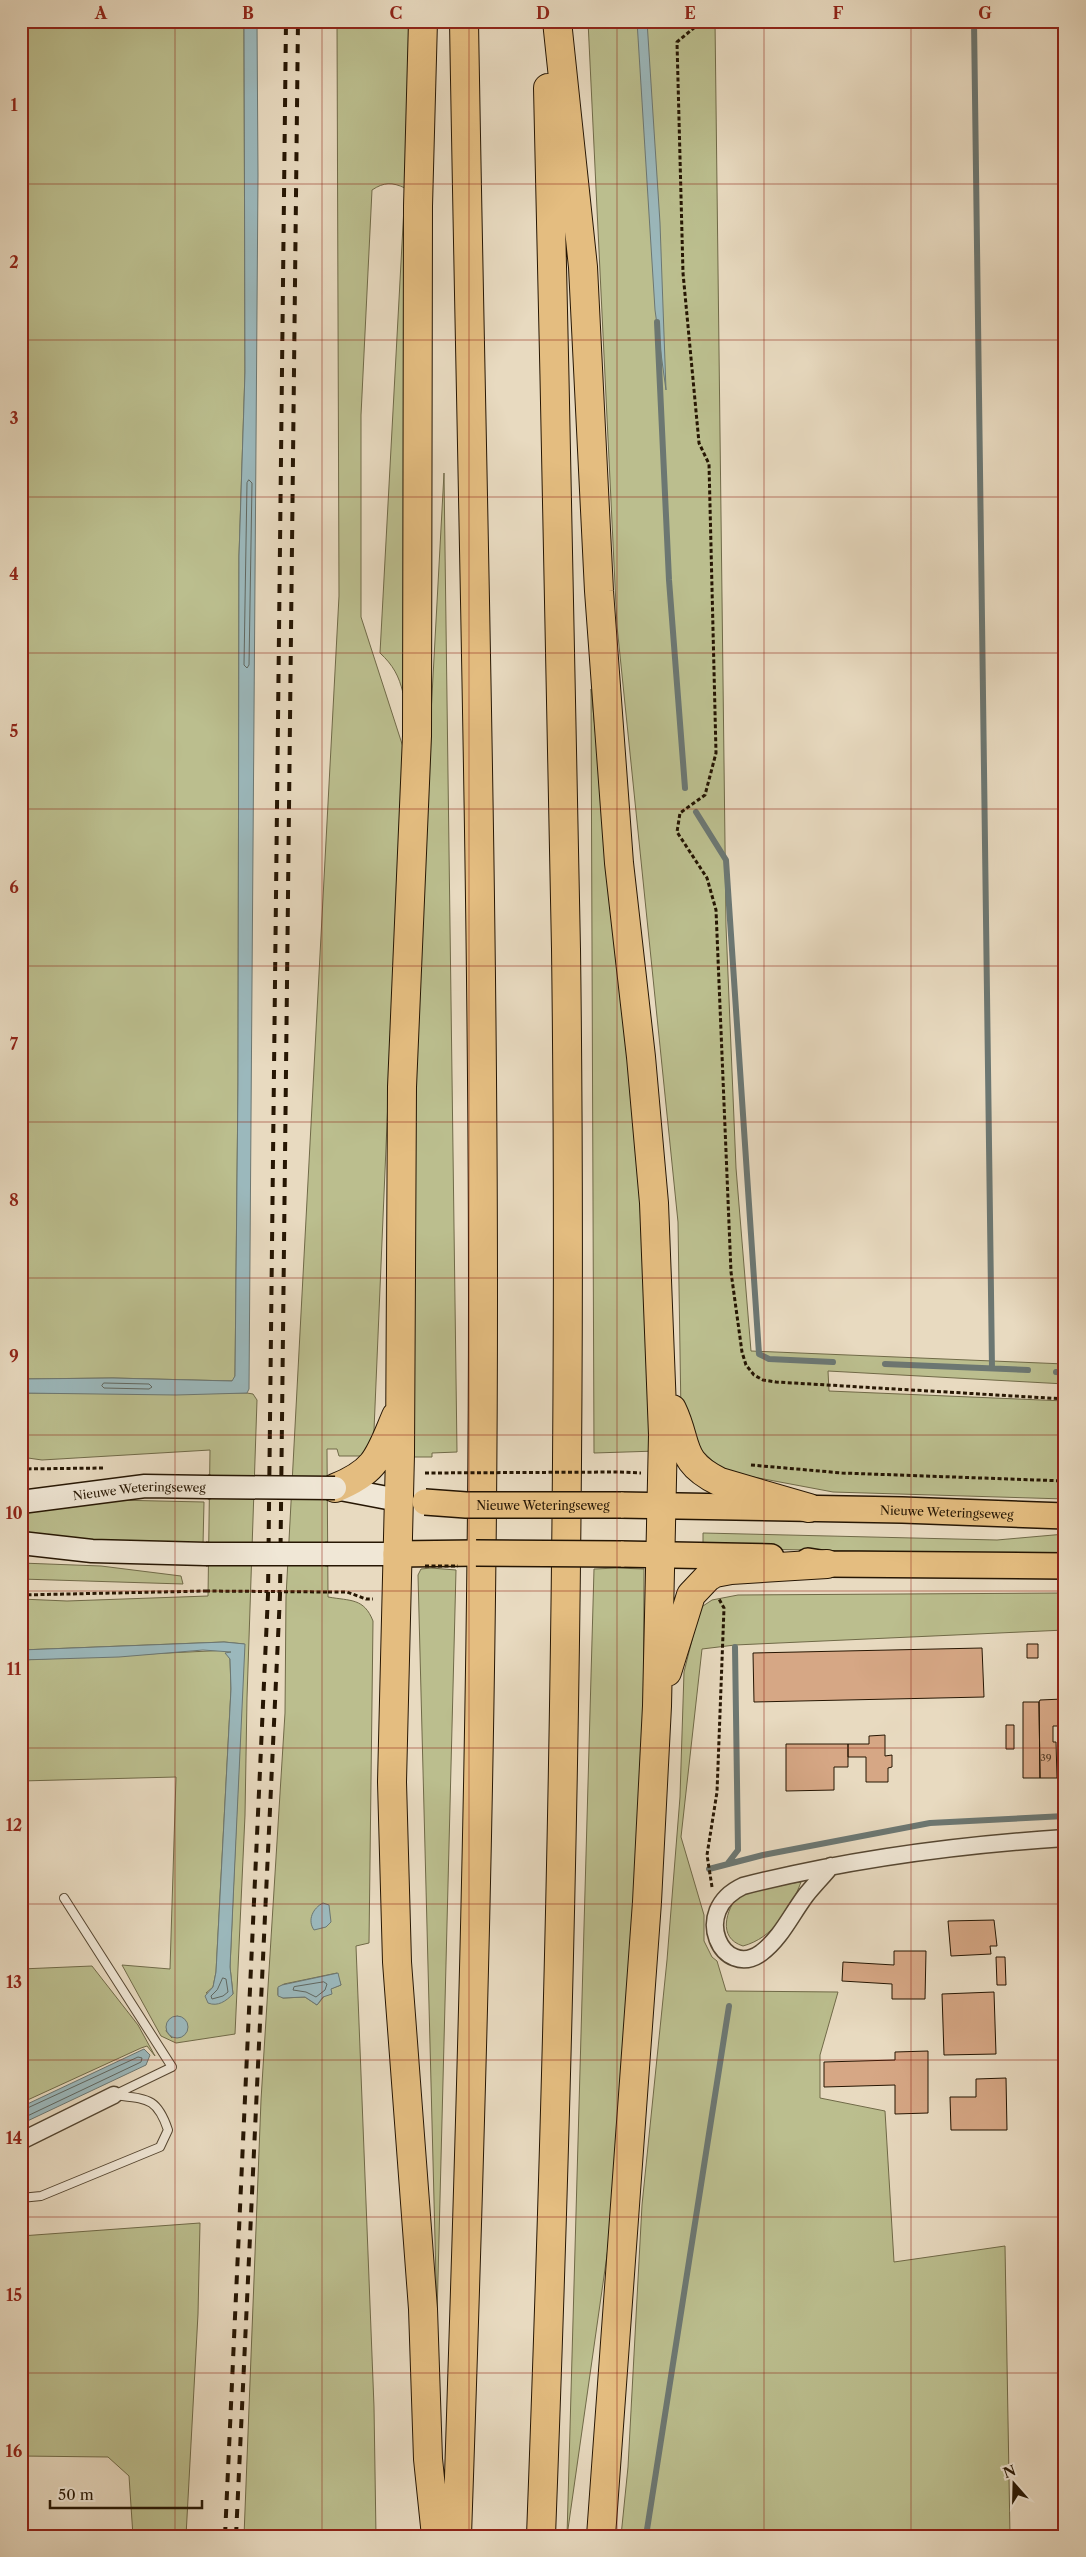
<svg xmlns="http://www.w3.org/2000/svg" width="1086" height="2557" font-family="'Libre Caslon Text',serif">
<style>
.green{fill:#bbbe8e;stroke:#706a48;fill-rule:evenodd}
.water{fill:#9bb8bc;stroke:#6c7772}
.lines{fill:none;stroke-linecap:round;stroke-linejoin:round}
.shore{stroke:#606760;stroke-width:1}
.stream{stroke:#6c7772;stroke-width:6}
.building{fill:#d6a785;stroke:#261603}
.lane-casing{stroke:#564732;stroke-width:10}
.street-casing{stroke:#564732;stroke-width:19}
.secondary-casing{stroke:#261603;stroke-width:25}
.primary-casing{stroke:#261603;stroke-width:28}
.highway-casing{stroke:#261603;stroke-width:30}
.path{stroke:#261603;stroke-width:3;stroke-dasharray:4 2.5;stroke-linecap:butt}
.lane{stroke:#f0e7d6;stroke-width:8}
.street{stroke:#f0e7d6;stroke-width:16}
.secondary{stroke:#f0e7d6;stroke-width:22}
.primary{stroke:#e4bd80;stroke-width:25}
.highway{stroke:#e4bd80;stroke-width:28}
.rail{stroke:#261603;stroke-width:4;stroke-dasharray:9 9;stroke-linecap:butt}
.secondary-bridge-casing{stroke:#261603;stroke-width:25;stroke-linecap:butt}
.primary-bridge-casing{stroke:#261603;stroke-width:28;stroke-linecap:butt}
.path-bridge{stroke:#261603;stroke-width:3;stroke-dasharray:4 2.5;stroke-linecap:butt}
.secondary-bridge{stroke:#f0e7d6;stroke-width:22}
.primary-bridge{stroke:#e4bd80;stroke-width:25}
.grid{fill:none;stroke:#8f2418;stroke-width:1;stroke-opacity:0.55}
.labels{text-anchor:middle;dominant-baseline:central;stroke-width:4;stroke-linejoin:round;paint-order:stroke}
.number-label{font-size:10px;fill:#523a24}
.street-label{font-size:12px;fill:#261603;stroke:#f0e7d6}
.neatline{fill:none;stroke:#8f2418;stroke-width:2}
.grid-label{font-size:16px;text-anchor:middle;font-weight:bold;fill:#8f2418}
</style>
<rect width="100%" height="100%" fill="#e8dac0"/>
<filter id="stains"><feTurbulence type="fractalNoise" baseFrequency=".004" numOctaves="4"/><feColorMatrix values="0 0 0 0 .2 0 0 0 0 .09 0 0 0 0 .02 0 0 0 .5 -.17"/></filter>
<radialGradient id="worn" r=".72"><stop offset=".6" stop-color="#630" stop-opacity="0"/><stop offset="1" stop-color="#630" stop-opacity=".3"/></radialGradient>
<path class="green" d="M21 21H244L245 372 239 556 238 1083 235 1376 233 1381 113 1378 21 1379Z
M337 21H411L406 639 403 693C399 676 393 665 380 653L405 188C392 182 384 182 372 190L361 415V617L403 747 374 1430 373 1440 361 1456H339L337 1449H327L328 1597C351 1601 364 1598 373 1621L369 1943 356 1946 374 2407 376 2536H244L261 2100 285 1713 286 1597 339 596ZM337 1973 341 1985 330 1989 317 2005 305 1997 283 1998 278 1995V1988L284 1984Z
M588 21H715L726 926 736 1168 751 1351 1065 1364V1384L828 1371 829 1391 1065 1401V1499L833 1492 732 1473 719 1467 698 1447 681 1415 678 1222 617 626Z
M444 473 457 1452 432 1453V1457H405L415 1011Z
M591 689 614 915 644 1126 657 1451 594 1453Z
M21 1393H247L253 1394 257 1400 247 1698 245 1815 235 2034 176 2043 161 2036 122 1965 170 1969 176 1777 21 1781V1660L230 1650 232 1653 227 1654 230 1659 231 1689 216 1972 213 1987 206 1993 233 1994 230 1967 244 1644 224 1642 21 1650V1599L67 1601 208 1596 210 1450 42 1460 21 1457ZM178 2016 172 2038 166 2031 170 2020Z
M114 1500 204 1502 203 1545 113 1544 21 1535V1510Z
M703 1533 997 1540 1065 1534V1555L703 1548Z
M21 1563 101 1566 181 1576 183 1584 21 1579Z
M431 1568 456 1570 437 2317 418 1575 421 1569Z
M617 1568 644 1569 643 1774 608 2248 567 2536 594 1569Z
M1065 1593V1630L735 1645 702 1649 681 1837 704 1915V1941L712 1957 717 1961 726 1991 838 1992 820 2055V2098L885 2111 894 2262 1005 2246 1010 2536H621L628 2467 642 2205 667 1960 680 1797 684 1672 700 1608 712 1600 738 1595Z
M801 1882C791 1909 773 1938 743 1946 717 1938 726 1910 739 1894L770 1886Z
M92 1966 138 2025 155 2056 147 2046 141 2048 21 2103V1969Z
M200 2223 198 2314 186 2536H133L129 2476 108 2457 21 2456V2236Z"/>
<path class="water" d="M244 21H257L258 175 249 1389 247 1393 176 1395 21 1393V1379L113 1378 232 1381 235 1376 238 1083 239 556 245 372Z
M637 21H647L660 223 666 390 655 310Z
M224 1642 245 1644 230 1967 233 1994C226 2001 218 2007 208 2003L205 1996 213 1987 216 1972 231 1689 230 1659 225 1653 231 1652 203 1650 119 1657 21 1660V1650Z
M323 1903 329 1905 331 1922 326 1927 314 1930C307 1920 313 1908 323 1903Z
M338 1973 341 1985 331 1989 332 1994 323 1997 317 2005 305 1997 283 1998 278 1996V1987L282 1985Z
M166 2027a11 11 0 1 1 22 0a11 11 0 1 1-22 0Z
M144 2049 150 2055 146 2065 21 2124V2107Z"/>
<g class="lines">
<path class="shore" d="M249 480 252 483 249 665 247 668 244 665 247 483Z
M104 1383 149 1384 152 1387 149 1389 104 1388 102 1386Z
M223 1978 226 1979 228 1992 223 1996 212 1999 211 1996 217 1990Z
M324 1982 327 1984 325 1990 316 1997 306 1992 293 1990 294 1987Z
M21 2111 138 2057 142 2058 141 2062 21 2119"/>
<path class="stream" d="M974 21 992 1368
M657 322 669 580 685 788
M696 812 726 860 759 1354 769 1359 833 1362
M885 1364 1028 1370
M1056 1372 1065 1373
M728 1863 738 1850 735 1647
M709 1869 763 1855 930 1823 1065 1816
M646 2536 729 2006"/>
</g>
<path class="building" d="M1027 1644H1038V1658H1027Z
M982 1648 984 1697 754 1702 753 1653Z
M1063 1699V1726H1053V1742H1056L1057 1778H1040L1039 1702 1040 1700Z
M1023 1702H1039L1040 1778H1023Z
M1006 1725H1014V1749H1006Z
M885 1735V1756L892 1755V1767L888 1768V1782H866V1757H848V1744H869V1736Z
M786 1744H848V1767H834V1790L786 1791Z
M994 1920 997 1946H990L991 1954 951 1956 948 1921Z
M894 1951H926L925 1999H892V1984L842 1981 843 1962 894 1965Z
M996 1957H1005L1006 1985H997Z
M994 1992 996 2054 944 2055 942 1994Z
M928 2051V2113L895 2114V2085L824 2087V2062L895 2060V2052Z
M1006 2078 1007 2130H951L950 2097H976V2079Z"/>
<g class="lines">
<defs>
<path id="lane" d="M64 1898 172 2067 114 2095
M21 2198 41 2196 160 2147 168 2130C157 2097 147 2099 114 2095"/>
<path id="street" d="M831 1866C823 1876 814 1885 806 1895 791 1915 781 1938 761 1953 723 1980 689 1911 743 1886 849 1859 956 1845 1065 1838
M21 2141 114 2095"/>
<g id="secondary">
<path d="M335 1488 398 1500"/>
<path id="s1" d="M21 1502 145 1486 208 1487"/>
<path d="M21 1543 92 1551 206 1554"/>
<path d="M328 1554H396"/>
</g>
<g id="primary">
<path id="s2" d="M621 1505 902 1510 1065 1516"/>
<path d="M396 1554 476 1553"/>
<path d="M621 1554 771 1557"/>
<path d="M808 1561 827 1564 1065 1566"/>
</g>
<path id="highway" d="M423 21 418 206 417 736 402 1087 400 1455 392 1782 397 1962 423 2309 428 2459 436 2536
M557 21 583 267 599 591 619 863 641 1057 654 1203 663 1435 657 1706 647 1902 601 2536
M672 1409C689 1444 677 1461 720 1482L809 1508
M335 1488C377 1471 379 1456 396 1416
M667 1672 691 1595 708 1577 715 1573 731 1570 827 1564
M457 2536C471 2123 483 1710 483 1298 483 872 471 447 464 21
M541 2536C561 2007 573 1478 566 949 562 662 554 375 548 88"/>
</defs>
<use href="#lane" class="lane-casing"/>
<use href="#street" class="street-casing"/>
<use href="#secondary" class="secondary-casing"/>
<use href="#primary" class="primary-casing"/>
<use href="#highway" class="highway-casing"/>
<path class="path" d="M696 21 695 27 677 42 683 273 699 443 709 464 716 753 705 795 680 813 677 832 707 878 716 910 731 1272 742 1352 746 1365 754 1375 763 1380 776 1382 1065 1399
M751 1465 842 1473 1065 1481
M21 1469 104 1468
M620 1472 641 1473
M328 1592H347L366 1599H373
M21 1595 206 1591
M712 1887 707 1855 717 1792 724 1608 719 1599"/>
<use href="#lane" class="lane"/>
<use href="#street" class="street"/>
<use href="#secondary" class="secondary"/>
<use href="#primary" class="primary"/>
<use href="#highway" class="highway"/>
<path class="rail" d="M225 2536 268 1595 286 21
M236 2536 280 1595 298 21"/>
<defs>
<path id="secondary-bridge" d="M208 1487 335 1488
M206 1554H328"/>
<g id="primary-bridge">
<path id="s3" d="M425 1502 466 1505H621"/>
<path d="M476 1553 621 1554"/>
</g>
</defs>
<use href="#secondary-bridge" class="secondary-bridge-casing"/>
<use href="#primary-bridge" class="primary-bridge-casing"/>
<path class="path-bridge" d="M425 1473 620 1472
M425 1566H458
M206 1591 328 1592"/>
<use href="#secondary-bridge" class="secondary-bridge"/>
<use href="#primary-bridge" class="primary-bridge"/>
</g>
<path class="grid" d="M175 21V2536M322 21V2536M469 21V2536M617 21V2536M764 21V2536M911 21V2536M21 184H1065M21 340H1065M21 497H1065M21 653H1065M21 809H1065M21 966H1065M21 1122H1065M21 1278H1065M21 1435H1065M21 1591H1065M21 1748H1065M21 1904H1065M21 2060H1065M21 2217H1065M21 2373H1065"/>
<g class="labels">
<g class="number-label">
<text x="1046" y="1757">39</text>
</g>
<g class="street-label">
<text stroke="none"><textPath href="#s1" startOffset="119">Nieuwe Weteringseweg</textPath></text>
<text stroke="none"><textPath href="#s3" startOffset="118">Nieuwe Weteringseweg</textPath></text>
<text stroke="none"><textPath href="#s2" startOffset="326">Nieuwe Weteringseweg</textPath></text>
</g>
</g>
<rect width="1086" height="2557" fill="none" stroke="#e8dac0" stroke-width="55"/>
<g transform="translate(1014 2484) rotate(340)" stroke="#f0e7d6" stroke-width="4" paint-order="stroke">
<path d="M0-4L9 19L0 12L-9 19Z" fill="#261603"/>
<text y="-8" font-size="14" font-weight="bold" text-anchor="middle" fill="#261603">N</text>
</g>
<path d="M50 2500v8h152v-8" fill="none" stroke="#261603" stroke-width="2.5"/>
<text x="58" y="2500" font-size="15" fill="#261603" stroke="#f0e7d6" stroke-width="4" paint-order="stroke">50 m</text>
<rect x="28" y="28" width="1030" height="2502" class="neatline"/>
<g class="grid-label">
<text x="101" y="19">A</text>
<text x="248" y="19">B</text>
<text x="396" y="19">C</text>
<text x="543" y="19">D</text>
<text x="690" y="19">E</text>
<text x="838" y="19">F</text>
<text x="985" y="19">G</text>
<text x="14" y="111">1</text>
<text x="14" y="268">2</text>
<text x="14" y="424">3</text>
<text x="14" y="580">4</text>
<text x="14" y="737">5</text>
<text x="14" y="893">6</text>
<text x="14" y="1050">7</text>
<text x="14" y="1206">8</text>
<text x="14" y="1362">9</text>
<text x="14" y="1519">10</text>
<text x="14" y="1675">11</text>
<text x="14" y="1831">12</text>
<text x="14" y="1988">13</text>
<text x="14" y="2144">14</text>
<text x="14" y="2301">15</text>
<text x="14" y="2457">16</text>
</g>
<rect width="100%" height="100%" filter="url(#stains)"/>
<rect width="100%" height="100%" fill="url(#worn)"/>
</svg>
